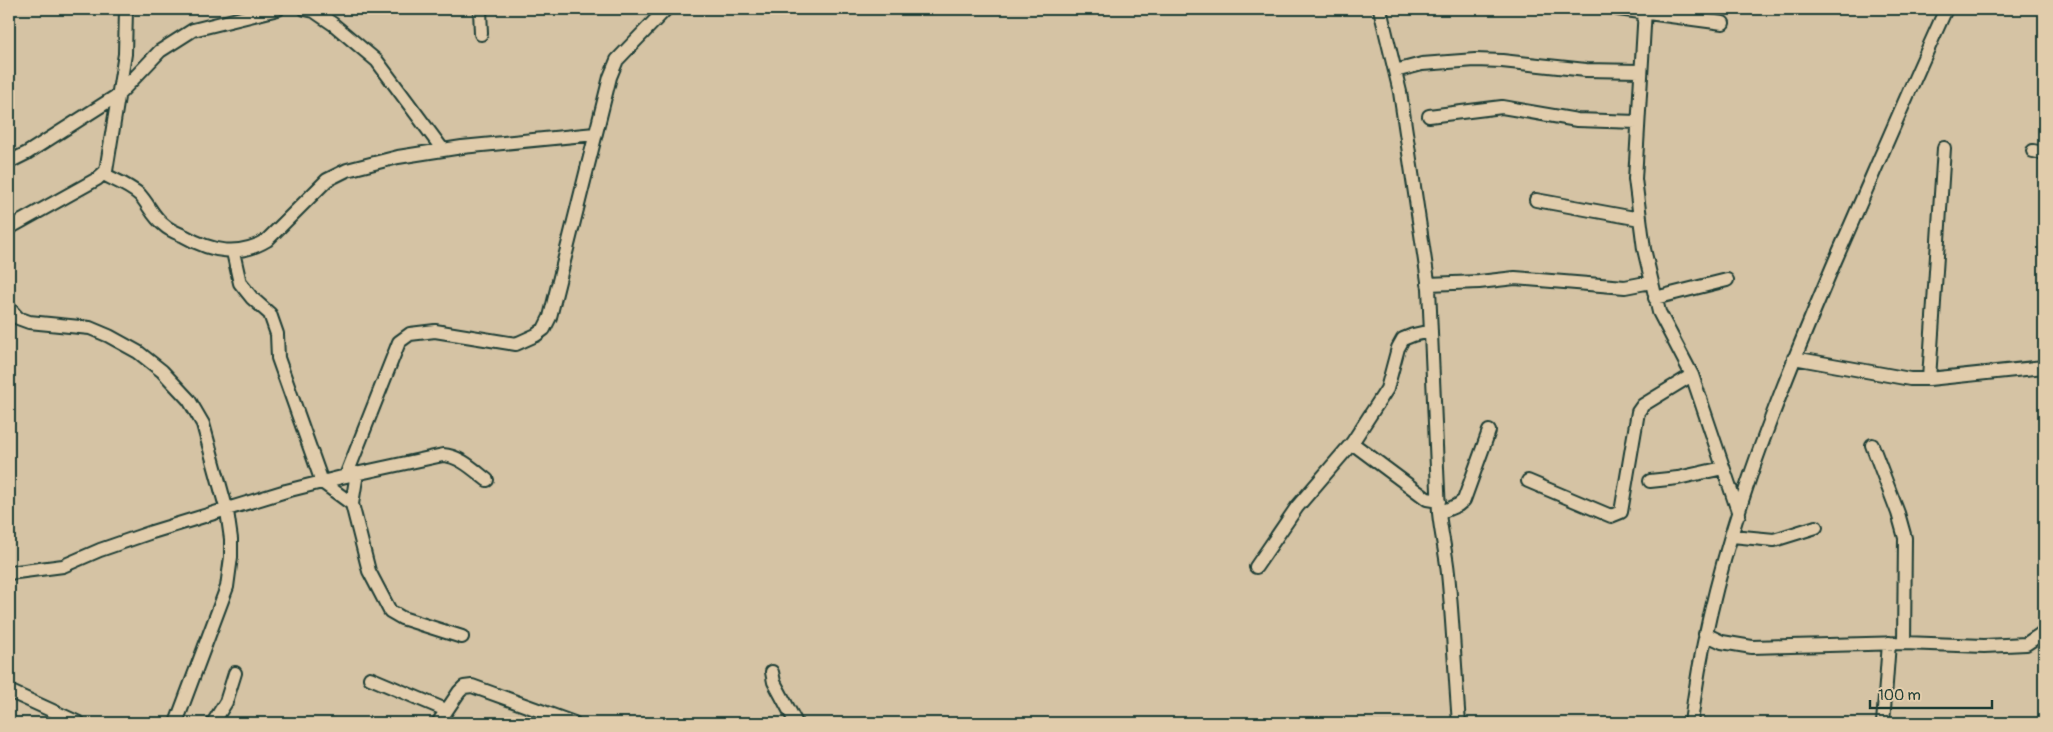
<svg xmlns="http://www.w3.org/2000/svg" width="2053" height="732" font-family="Pangolin,sans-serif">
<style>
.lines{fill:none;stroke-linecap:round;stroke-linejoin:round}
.minor-casing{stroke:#1f3d34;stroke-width:16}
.minor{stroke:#e1ccab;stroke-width:12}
</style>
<rect width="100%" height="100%" fill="#d5c3a4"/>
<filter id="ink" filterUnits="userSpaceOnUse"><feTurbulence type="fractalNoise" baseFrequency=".02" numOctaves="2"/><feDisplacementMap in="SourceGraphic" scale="10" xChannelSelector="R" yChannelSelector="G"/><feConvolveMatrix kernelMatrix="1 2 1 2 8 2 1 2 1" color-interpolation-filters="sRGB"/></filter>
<g filter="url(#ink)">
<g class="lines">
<defs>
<path id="minor" d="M305 9 314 11 333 24 377 61 443 150
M480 9 481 34
M1380 9 1400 92 1429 288 1439 513C1441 533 1446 553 1448 573 1453 623 1455 673 1459 723
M1618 9 1723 23
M1645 9 1635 179 1644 249 1659 312 1692 375 1739 514
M1395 71 1422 64 1475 60 1502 61 1586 70 1640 71
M1429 116 1502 107 1577 120 1637 122
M2033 151 2044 153
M9 162 27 153 118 95 160 51 193 30 278 9
M103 174C115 180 130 186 140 195 149 205 153 217 164 225 169 230 177 233 184 236 212 252 239 257 267 240L327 180 347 170 398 157 462 147 595 134
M1536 200 1640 219
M9 228 97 179 106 171 125 54 126 9
M233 252 240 283 252 298 270 314 277 334 278 358 322 482 352 504 369 571 390 611 402 618 462 637
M1428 284 1479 282 1515 278 1625 287 1651 282
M1655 298 1727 280
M9 308 18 318 29 322 90 328 109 336 138 352 162 371 189 400 203 424 227 511 231 539V557L227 587 176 723
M1794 358 1910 379H1929L2044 367
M1929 379 1944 148
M1352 443 1427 499 1439 501
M1872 445 1898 513 1905 538 1904 643
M346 476 399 342 410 334 435 331 516 344 536 335 544 329 550 317 610 77 617 60 666 9
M1528 481 1611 516 1621 512 1638 412 1643 405 1692 375
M1650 481 1678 478 1723 468
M352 504 357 473
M1439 513 1458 505 1464 500 1489 431
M1732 536 1774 540 1816 527
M1256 567 1297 507 1352 443 1387 389 1398 348 1403 339 1413 335 1431 331
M9 573 63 566 100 550 152 532 286 491 346 476 443 455C460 456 474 470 487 480
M1705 634 1722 642 1752 647 1904 643 1984 646 2026 644 2044 632
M772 672 774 682 796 723
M370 678 446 710
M9 691 79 723
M213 723 226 702 235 673
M438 723 459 692 464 687 472 686 574 723
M1691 723C1710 562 1772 409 1835 261 1872 177 1908 92 1946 9
M1883 723 1889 643"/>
</defs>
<use href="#minor" class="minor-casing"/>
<use href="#minor" class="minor"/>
</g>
</g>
<rect width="2053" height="732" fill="none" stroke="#e1ccab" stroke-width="30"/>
<rect x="15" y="15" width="2023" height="702" fill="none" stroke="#1f3d34" stroke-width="2" filter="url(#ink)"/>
<path d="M1870 700v8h122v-8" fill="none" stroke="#1f3d34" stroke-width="2.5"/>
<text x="1878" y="700" font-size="15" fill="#1f3d34" stroke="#e1ccab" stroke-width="4" paint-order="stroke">100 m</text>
</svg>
